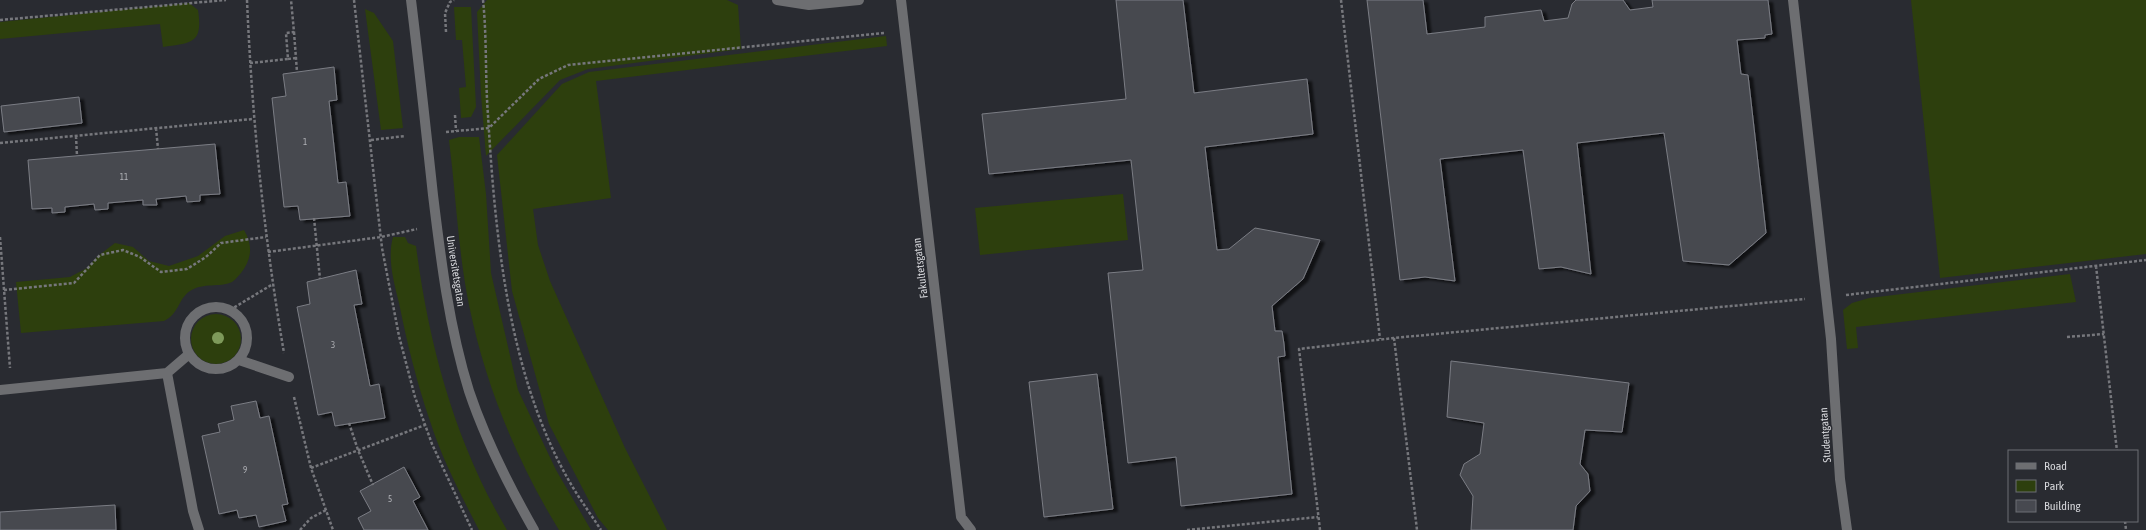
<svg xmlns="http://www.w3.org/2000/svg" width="2146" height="530" font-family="'Asap Condensed',sans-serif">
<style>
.green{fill:#2d3f0d}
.building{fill:#474950;stroke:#7b7d84;filter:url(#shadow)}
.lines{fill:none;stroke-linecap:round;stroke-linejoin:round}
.path{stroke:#76777c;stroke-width:2.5;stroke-dasharray:3 2;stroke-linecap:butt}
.minor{stroke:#6d6e71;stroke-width:10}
.tree{fill:#7e9a5a}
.labels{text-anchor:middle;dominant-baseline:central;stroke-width:3;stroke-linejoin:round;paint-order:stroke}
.number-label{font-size:9px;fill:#b1b2b7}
.street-label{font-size:11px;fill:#d4d5d9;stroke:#292b31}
</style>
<defs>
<filter id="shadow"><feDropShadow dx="4.5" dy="2.5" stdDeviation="1" flood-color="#0009"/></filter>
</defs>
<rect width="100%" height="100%" fill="#292b31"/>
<path class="green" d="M487 0H727L738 5 741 49 588 69 560 80 486 156 481 95 477 12Z
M1911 0H2146V254L1940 278Z
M189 3 198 10C203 43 193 43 163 47L160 24 0 39V22Z
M454 7H471L476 107 471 117 461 118 459 88 466 87 462 40H456Z
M365 9 374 13 393 41 403 128 381 130Z
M886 36 887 46 596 81 611 198 533 209 538 245 550 281 625 448 667 530H608L598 518 549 424 512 291 497 155 562 84 589 72Z
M459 137H479L486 194 491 273 518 390 556 470 591 530H559C517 462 485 384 469 305 458 251 456 195 449 140Z
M1123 194 1128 240 980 255 975 208Z
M244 230C253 245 252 259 241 273 238 276 235 280 232 282 219 288 204 282 190 291 178 299 179 314 164 321L21 333 16 282 70 277 87 268 98 256 115 243 133 247 149 261 169 266 198 256 225 236Z
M393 237H405L408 243 416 246C429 346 455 442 507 530H479C461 495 442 459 430 421 417 383 407 343 399 303 394 282 387 259 393 237Z
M2070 274 2076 302 1856 327 1858 348 1847 349 1843 310 1852 303 1869 298Z
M191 339a25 25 0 1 1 50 0a25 25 0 1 1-50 0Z"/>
<path class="building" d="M1116 0H1183L1194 93 1307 79 1313 134 1205 147 1217 250 1229 249 1255 228 1320 240 1303 279 1272 306 1275 331H1282L1284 344 1285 356 1278 357 1292 494 1181 506 1176 457 1128 463 1108 273 1143 270 1131 160 989 174 982 114 1126 99Z
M1367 0H1423L1427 34 1485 27V17L1541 10 1544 21 1568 18 1572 4 1576 0H1623L1630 10 1653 7 1652 0H1768L1772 34 1765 35V38L1737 40 1741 74 1748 75 1766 233 1729 265 1683 261 1664 133 1577 143 1591 274 1561 267 1539 269 1523 150 1440 159 1455 281 1425 277 1400 280Z
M334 67 337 100 329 101 338 183 346 182 350 216 300 220 298 206 284 207 272 98 286 96 283 74Z
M79 97 82 123 4 132 1 106Z
M215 144 220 194 200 195V201L187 202 186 196 156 199 157 205H143V200L108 203V209L95 210 94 204 65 207V212L52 213V208L32 209 28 160Z
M356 270 362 304 354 305 370 386 379 384 385 418 335 426 332 412 318 415 297 307 310 304 307 282Z
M1451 361 1629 383 1622 432 1585 430 1580 464 1588 474 1590 491 1576 506 1573 530H1471L1473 496 1460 475 1464 464 1480 454 1484 423 1447 417Z
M1097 374 1113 509 1044 517 1029 382Z
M256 401 260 418 269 416 288 504 282 505 286 521 259 527 256 515 239 518 237 510 219 514 202 436 220 432 218 424 234 420 231 406Z
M404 467 420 497 413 501 428 530H364L358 518 371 511 360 491Z
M115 505 116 530H0V512Z"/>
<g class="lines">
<path class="path" d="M247 0C252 119 264 236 284 353
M354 0 382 248 399 336 415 397 432 444 472 530
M483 0C487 38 485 77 488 115 495 235 508 373 568 479 578 497 590 513 601 530
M1341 0 1380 339
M0 20 226 0
M294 32 297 72
M446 32 445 13 450 2 454 0
M288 59 296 58
M250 63 288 59 286 33 294 32 291 0
M455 115 456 131
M156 128 158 149
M446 132 489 128 539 79 568 65 884 33
M76 136 77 156
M371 140 405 136
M0 143 253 119
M314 218 320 279
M0 237 10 368
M268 252 381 237 417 229
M2096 266 2117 451
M4 290 74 283 100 255 123 250 140 257 161 272 187 269 206 257 221 243 266 237
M1846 295 2146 260
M230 310 273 284
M2067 337 2104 334
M1394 338 1417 530
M294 397 311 468 333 530
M349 423 358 450 373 485
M311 468 425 425
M2125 521 2126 530
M300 530 311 518 326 510
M1187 530 1318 517
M1320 530 1299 349 1394 338 1805 299"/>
<path class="minor" d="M411 0C419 65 426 130 433 195 441 261 449 327 469 391 485 439 509 486 534 530
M777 0 809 5 859 0
M901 0 961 517 971 530
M1793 0 1831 339 1840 479 1847 530
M185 338a31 31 0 1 1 62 0a31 31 0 1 1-62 0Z
M239 360 289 377
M167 373 193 511 199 530
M0 390 167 373 188 355"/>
</g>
<circle class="tree" cx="218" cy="338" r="6"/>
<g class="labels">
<g class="number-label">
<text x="305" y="142">1</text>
<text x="124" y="177">11</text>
<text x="333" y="345">3</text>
<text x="245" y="470">9</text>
<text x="390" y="499">5</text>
</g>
<g class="street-label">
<text transform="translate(920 268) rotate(-97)">Fakultetsgatan</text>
<text transform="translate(456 271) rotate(81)">Universitetsgatan</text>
<text transform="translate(1825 435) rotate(-94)">Studentgatan</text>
</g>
</g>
<rect x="2008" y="450" width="130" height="72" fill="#292b31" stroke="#6d6f74"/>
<rect x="2016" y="463" width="20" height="6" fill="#6d6e71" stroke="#6d6f74"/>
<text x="2044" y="470" font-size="12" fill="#d4d5d9">Road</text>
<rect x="2016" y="480" width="20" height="12" fill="#2d3f0d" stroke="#6d6f74"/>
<text x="2044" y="490" font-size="12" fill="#d4d5d9">Park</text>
<rect x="2016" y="500" width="20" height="12" fill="#474950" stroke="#6d6f74"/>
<text x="2044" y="510" font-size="12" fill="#d4d5d9">Building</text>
</svg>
